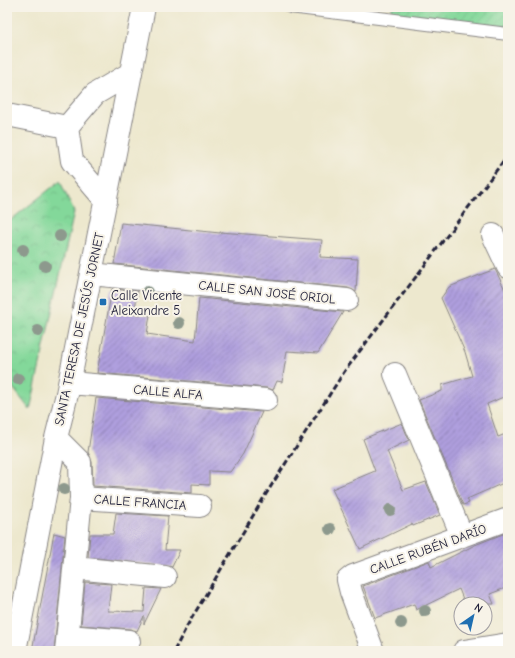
<svg xmlns="http://www.w3.org/2000/svg" width="515" height="658" font-family="'Comic Neue',sans-serif">
<style>
.park{fill:url(#park-crowns);stroke:#527d6a}
.garden{fill:url(#garden-furrows);stroke:#527d6a}
.building{fill:url(#building-hatch)}
.lines{fill:none;stroke-linecap:round;stroke-linejoin:round}
.service-casing{stroke:#888584;stroke-width:14}
.minor-casing{stroke:#888584;stroke-width:24}
.service{stroke:#fff;stroke-width:12}
.minor{stroke:#fff;stroke-width:22}
.rail{stroke:#22223b;stroke-width:3;stroke-dasharray:6 3;stroke-linecap:butt}
.tree{fill:#8d998d}
.poi-dot{fill:#1f6fb2;stroke:#f7f3e8;stroke-width:1.5}
.labels{text-anchor:middle;dominant-baseline:central;stroke-width:4;stroke-linejoin:round;paint-order:stroke}
.street-label{font-size:13px;fill:#22223b;stroke:#f7f3e8}
.poi-label{font-size:13px;fill:#22223b;stroke:#f7f3e8;text-anchor:start}
</style>
<defs>
<pattern id="park-crowns" width="20" height="18" patternUnits="userSpaceOnUse"><rect width="20" height="18" fill="#83d89a"/><path d="M2 6a3 3 0 1 1 6 0M12 15a3 3 0 1 1 6 0" fill="none" stroke="#71b986"/></pattern>
<pattern id="garden-furrows" width="10" height="10" patternUnits="userSpaceOnUse"><rect width="10" height="10" fill="#83d89a"/><path d="M-1 1l2-2M0 10L10 0M9 11l2-2" fill="none" stroke="#71b986"/></pattern>
<pattern id="building-hatch" width="6" height="6" patternUnits="userSpaceOnUse"><rect width="6" height="6" fill="#af9fde"/><path d="M-1 1l2-2M0 6l6-6M5 7l2-2" fill="none" stroke="#8e81b5"/></pattern>
</defs>
<rect width="100%" height="100%" fill="#f7f3e8"/>
<filter id="ink" filterUnits="userSpaceOnUse"><feTurbulence type="fractalNoise" baseFrequency=".025" numOctaves="2"/><feDisplacementMap in="SourceGraphic" scale="8" xChannelSelector="R" yChannelSelector="G"/><feConvolveMatrix kernelMatrix="1 2 1 2 8 2 1 2 1" color-interpolation-filters="sRGB"/></filter>
<filter id="wash" filterUnits="userSpaceOnUse"><feTurbulence type="fractalNoise" baseFrequency=".012" numOctaves="4" result="noise"/><feDisplacementMap in="SourceGraphic" scale="16" xChannelSelector="R" yChannelSelector="G"/><feGaussianBlur stdDeviation="0.9" result="paint"/><feColorMatrix in="noise" values="0 0 0 0 0 0 0 0 0 0 0 0 0 0 0 0 0 1.4 0 .05"/><feComposite in="paint" operator="in"/></filter>
<g filter="url(#wash)">
<rect width="100%" height="100%" fill="#ede8ce"/>
<path class="park" d="M60 181 74 212 30 410 7 380V223Z"/>
<path class="garden" d="M392 7H508V31L391 15Z"/>
<g id="blocks">
<path class="building" d="M121 223 220 233V232L322 240 320 257 358 259 356 292 348 288 114 264Z
M495 269 508 296V395L487 404 498 437 508 433V481L467 499 469 503 463 505 419 400 442 391V385L472 376 465 352 441 298 449 287Z
M112 289 138 291 134 314 150 315 147 334 195 341 199 298 343 312 318 353 287 351 282 382 277 381 273 390 267 388 97 373Z
M96 398 262 412 243 454 230 472 209 471V485L192 484V493L93 486 92 462 88 452Z
M402 423 409 440 387 451 403 490 426 482 440 515 413 526 412 524 360 549 332 489 375 471 363 439Z
M116 513 168 516 165 550H180L172 567 88 557 90 534H113Z
M508 532V587L490 594 494 604H465L459 589 416 610 414 604 375 618 363 586 429 561 431 567 475 545Z
M54 533 65 536 54 651H32Z
M85 582 111 584 108 611 144 612 146 588 161 589 144 624V616L137 631 130 629 81 625Z"/>
</g>
</g>
<g filter="url(#ink)">
<use href="#blocks" fill-opacity="0" stroke="#888584" stroke-width="1"/>
<g class="lines">
<defs>
<path id="service" d="M290 7 508 34"/>
<path id="minor" d="M7 115 67 127
M106 201 72 161 67 127 95 94 131 73
M493 235 508 267
M91 274 347 300
M395 374 462 536
M70 383 266 400
M56 438 80 462 81 498 66 651
M81 498 200 506
M75 568 165 577
M68 636 129 641
M15 651 56 438 67 394 144 7
M373 651 351 592 348 580 353 576 508 519
M464 651 508 644"/>
</defs>
<use href="#service" class="service-casing"/>
<use href="#minor" class="minor-casing"/>
<use href="#service" class="service"/>
<use href="#minor" class="minor"/>
<path class="rail" d="M174 651 187 626 266 494 344 372 508 155"/>
</g>
<g class="tree">
<circle cx="60" cy="236" r="6"/>
<circle cx="23" cy="250" r="6"/>
<circle cx="45" cy="266" r="6"/>
<circle cx="147" cy="292" r="6"/>
<circle cx="179" cy="323" r="6"/>
<circle cx="38" cy="331" r="6"/>
<circle cx="18" cy="379" r="6"/>
<circle cx="64" cy="489" r="6"/>
<circle cx="390" cy="510" r="6"/>
<circle cx="330" cy="529" r="6"/>
<circle cx="425" cy="611" r="6"/>
<circle cx="401" cy="623" r="6"/>
</g>
</g>
<rect class="poi-dot" x="99" y="298" width="8" height="8" rx="2"/>
<g class="labels">
<g class="street-label">
<text transform="translate(267 292) rotate(6)">CALLE SAN JOSÉ ORIOL</text>
<text transform="translate(79 329) rotate(-78)">SANTA TERESA DE JESÚS JORNET</text>
<text transform="translate(168 392) rotate(5)">CALLE ALFA</text>
<text transform="translate(140 502) rotate(4)">CALLE FRANCIA</text>
<text transform="translate(428 549) rotate(-20)">CALLE RUBÉN DARÍO</text>
</g>
<g class="poi-label">
<text x="111" y="295">Calle Vicente<tspan x="111" dy="15">Aleixandre 5</tspan></text>
</g>
</g>
<rect width="515" height="658" fill="none" stroke="#f7f3e8" stroke-width="24"/>
<g transform="translate(473 616) rotate(34)"><circle r="19" fill="#f7f3e8" stroke="#a29fa3"/>
<path d="M0-3L7 15L0 10L-7 15Z" fill="#1f6fb2"/>
<text y="-6" font-size="11" font-weight="bold" text-anchor="middle" fill="#22223b">N</text>
</g>
</svg>
